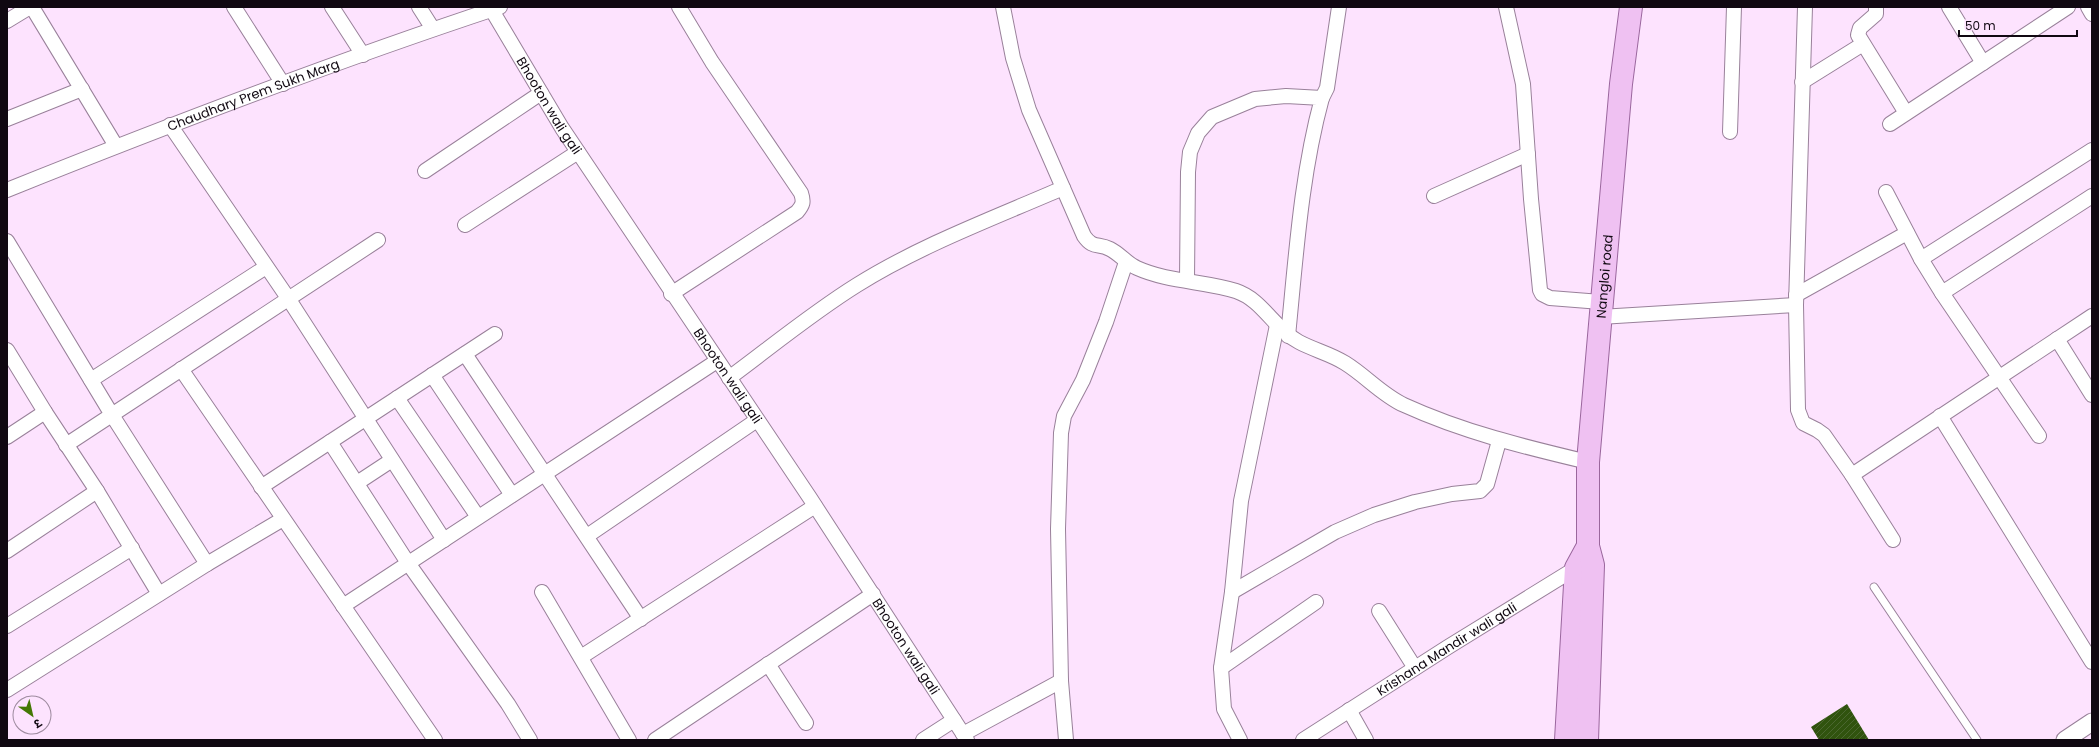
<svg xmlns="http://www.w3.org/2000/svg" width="2099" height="747" font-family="Poppins,'Noto Sans Devanagari',sans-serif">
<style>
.building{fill:url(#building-hatch)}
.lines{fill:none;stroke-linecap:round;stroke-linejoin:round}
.service-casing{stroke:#99819a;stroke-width:9}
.minor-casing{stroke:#99819a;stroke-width:16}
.tertiary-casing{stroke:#99819a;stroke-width:19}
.primary-casing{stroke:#9a669d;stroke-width:24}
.service{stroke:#fff;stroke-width:7}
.minor{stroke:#fff;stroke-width:14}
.tertiary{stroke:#fff;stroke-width:17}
.primary{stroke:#efc1f2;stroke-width:22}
.labels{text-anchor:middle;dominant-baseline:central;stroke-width:4;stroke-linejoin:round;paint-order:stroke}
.street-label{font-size:13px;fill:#100811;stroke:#fde3fe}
</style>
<defs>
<pattern id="building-hatch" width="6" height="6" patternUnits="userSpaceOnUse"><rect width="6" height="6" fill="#30530e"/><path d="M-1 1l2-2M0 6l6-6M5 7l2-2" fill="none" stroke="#4b6730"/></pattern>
</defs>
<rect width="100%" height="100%" fill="#fde3fe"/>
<path class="building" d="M1847 704 1869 740H1819L1811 727Z"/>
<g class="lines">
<defs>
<path id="service" d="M1874 587 1977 740"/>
<g id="minor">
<path d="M32 7 116 146"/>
<path d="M234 7 283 84"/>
<path d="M332 7 363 55"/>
<path d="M419 7 433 29"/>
<path id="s1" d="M490 7 562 128 810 498 967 740"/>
<path d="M1003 7 1013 58 1029 110 1084 236C1093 249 1098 243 1110 249 1120 254 1126 263 1137 268 1168 282 1204 281 1236 291 1263 300 1274 329 1299 342 1314 350 1331 354 1345 363 1366 376 1382 395 1404 405 1463 432 1525 447 1588 462"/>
<path d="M1506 7 1523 84 1531 199 1540 290 1542 294 1550 298 1601 302"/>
<path d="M1805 7 1796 305 1798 410 1803 423 1817 430 1824 435 1852 475"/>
<path d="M1876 7V14L1860 28 1858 35 1906 113"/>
<path d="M1949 7 1983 63"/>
<path d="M2088 7 2092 14"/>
<path d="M7 21 30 7"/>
<path d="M1802 82 1863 44"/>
<path d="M1322 98 1327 88 1339 7"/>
<path d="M7 119 82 89"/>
<path d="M1890 124 2068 7"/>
<path d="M170 125 288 298 444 540"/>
<path d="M1730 132 1734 7"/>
<path d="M425 171 541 93"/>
<path id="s2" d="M7 190C169 125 333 62 500 7"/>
<path d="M1886 192 1921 259 1942 293 2092 196"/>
<path d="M1434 196 1528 154"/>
<path d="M465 225 578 152"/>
<path d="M7 241 112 415 207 564"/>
<path d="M1921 259 2092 150"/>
<path d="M1187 280 1188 172 1190 152 1198 133 1212 117 1255 99 1286 96 1322 98C1301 175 1296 256 1288 336"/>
<path d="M1942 293 2039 436"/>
<path d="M671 294 797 212C803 205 804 202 801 193L712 62 679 7"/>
<path d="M1796 295 1907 233"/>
<path d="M1600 317 1796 305"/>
<path d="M2057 339 2092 395"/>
<path d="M7 350 45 412 97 491 159 594"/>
<path d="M465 354 641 619"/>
<path d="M181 369 435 740"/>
<path d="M432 375 512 495"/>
<path d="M729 378C771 347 812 313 857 285 921 245 994 218 1063 188"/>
<path d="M91 380 266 267"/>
<path d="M397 398 478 517"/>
<path d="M1940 416 2092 662"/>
<path d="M7 437 45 412"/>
<path d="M330 442 408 563 508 704 530 740"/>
<path d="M66 445 378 240"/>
<path d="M357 483 392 460"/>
<path d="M261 487 495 334"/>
<path d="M587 536 757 420"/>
<path d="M1893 540 1852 475 2092 316"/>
<path d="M7 551 97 491"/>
<path d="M542 592 629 740"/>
<path d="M1232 592 1335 532 1374 515 1415 502 1452 494 1480 491 1487 484 1499 441"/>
<path d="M343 606 717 361"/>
<path d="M1379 611 1415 668"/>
<path d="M7 626 132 548"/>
<path d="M581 657 815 506"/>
<path d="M768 664 806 723"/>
<path d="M1221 668 1316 602"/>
<path d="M7 690 207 564 283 519"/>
<path d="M1349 710 1366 740"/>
<path d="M963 734 1061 681"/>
<path d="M655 740 873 594"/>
<path d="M923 740 954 720"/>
<path d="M1066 740 1061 681 1058 529 1061 433 1064 416 1083 380 1106 322 1126 262"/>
<path d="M1240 740 1224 709 1221 668 1232 592 1241 501 1277 325"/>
<path id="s3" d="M1303 740 1448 647 1576 568H1581"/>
</g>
<path id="tertiary" d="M2065 740 2092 722"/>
<g id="primary">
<path d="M1566 740 1576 568 1588 546"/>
<path id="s4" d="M1587 740 1593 565 1588 546V462L1621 84 1631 7"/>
</g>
</defs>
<use href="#service" class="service-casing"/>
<use href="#minor" class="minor-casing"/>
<use href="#tertiary" class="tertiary-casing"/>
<use href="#primary" class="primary-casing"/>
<use href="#service" class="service"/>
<use href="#minor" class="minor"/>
<use href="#tertiary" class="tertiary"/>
<use href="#primary" class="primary"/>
</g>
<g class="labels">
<g class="street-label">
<text stroke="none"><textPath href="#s2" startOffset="264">Chaudhary Prem Sukh Marg</textPath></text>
<text stroke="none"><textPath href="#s1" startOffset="115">Bhooton wali gali</textPath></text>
<text stroke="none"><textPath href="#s4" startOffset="465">Nangloi road</textPath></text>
<text stroke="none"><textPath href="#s1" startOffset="439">Bhooton wali gali</textPath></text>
<text stroke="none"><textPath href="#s1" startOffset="763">Bhooton wali gali</textPath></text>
<text stroke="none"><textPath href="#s3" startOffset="170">Krishana Mandir wali gali</textPath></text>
</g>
</g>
<rect width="2099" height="747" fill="none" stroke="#100811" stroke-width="16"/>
<g transform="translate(32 715) rotate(146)"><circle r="19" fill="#fde3fe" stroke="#9e8b9f"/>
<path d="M0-3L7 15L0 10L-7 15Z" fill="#447805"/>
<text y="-6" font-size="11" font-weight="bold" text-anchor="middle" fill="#100811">उ</text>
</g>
<path d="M1959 30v6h118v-6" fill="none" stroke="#100811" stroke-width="2"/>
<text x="1965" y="30" font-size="12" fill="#100811" stroke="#fde3fe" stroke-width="3" paint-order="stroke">50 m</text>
</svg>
